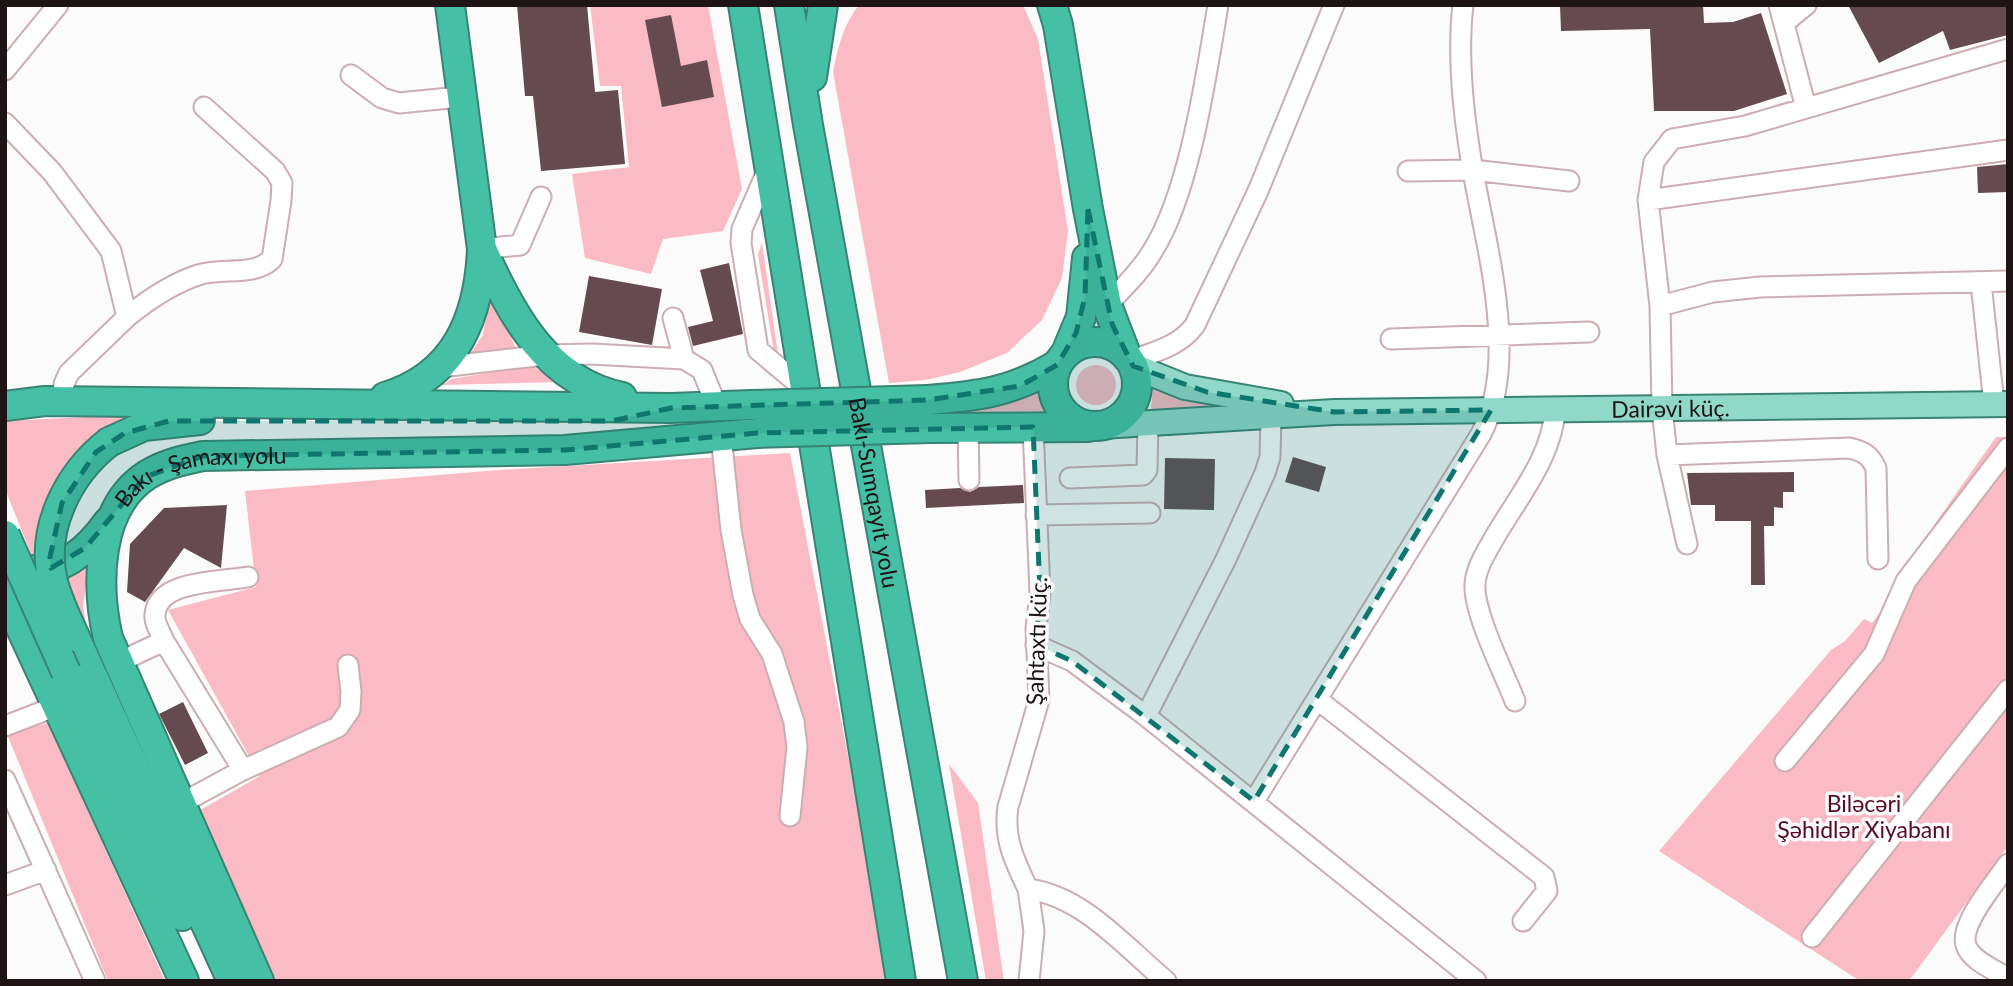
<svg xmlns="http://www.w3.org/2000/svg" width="2013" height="986" font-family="Lato,sans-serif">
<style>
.green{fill:#fbbbc5}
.building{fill:#654b4f}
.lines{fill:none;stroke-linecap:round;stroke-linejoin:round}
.minor-casing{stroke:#cbadb2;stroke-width:23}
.major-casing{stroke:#388372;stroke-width:28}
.highway-casing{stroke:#388372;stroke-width:32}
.minor{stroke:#fff;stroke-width:19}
.major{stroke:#90d9c8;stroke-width:24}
.highway{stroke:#46c0a4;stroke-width:28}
.highway-bridge-casing{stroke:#388372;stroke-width:32;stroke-linecap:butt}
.highway-bridge{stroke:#46c0a4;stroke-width:28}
.marked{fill:#0f766e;fill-opacity:0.2;stroke:#0f766e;stroke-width:5;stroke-dasharray:14 9;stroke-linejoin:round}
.labels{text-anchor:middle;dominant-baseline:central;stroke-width:7;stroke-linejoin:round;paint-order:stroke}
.street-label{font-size:23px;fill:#1e1315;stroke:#fbfbfb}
.park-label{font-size:23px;fill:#580b25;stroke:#fbfbfb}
</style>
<rect width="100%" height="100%" fill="#fbfbfb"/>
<path class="green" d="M590 5H708L742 189 723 231 663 239 651 274 585 258 572 174 629 167 621 86H600Z
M859 5H1023L1038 39 1068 231 1062 278 1042 320 1007 353 960 372 926 380 889 383 833 72C838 47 843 25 859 5Z
M762 242 779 362 774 352 758 255Z
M490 282 515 347 468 357 483 335Z
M1076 385a20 20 0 1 1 40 0a20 20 0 1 1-40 0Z
M532 366 561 382 443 385 451 379Z
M1046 381V411L960 412 1013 400Z
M1153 384 1256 408 1151 409Z
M146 414 98 439 44 586 5 489V421Z
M1996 437H2008V846L1909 981H1860L1659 851 1831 650 1845 641 1864 619 1872 623 1892 596 1896 579Z
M790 453 879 918 888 981H271L195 813 260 776 168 610 256 587 245 491 499 470Z
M90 560 83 606 88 637 64 574Z
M48 723 165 981H108L7 734Z
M949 764 978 803 1004 981H986Z"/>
<path class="building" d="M517 5H587L595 92 618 90 625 164 541 171 533 96H525Z
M1560 5H1703L1704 23 1733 22 1761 13 1787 94 1734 111H1654L1650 29 1561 31Z
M1848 5H2008V35L1950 50 1943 31 1879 63Z
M671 15 681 66 707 60 714 97 662 107 645 20Z
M2008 164V192L1978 193 1977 167Z
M729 263 743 334 693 346 688 327 713 321 700 270Z
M589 276 662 289 652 345 579 332Z
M1293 457 1326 467 1319 492 1285 482Z
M1165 458 1215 459 1214 510 1164 509Z
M1794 472V492H1783V508L1774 507V526H1764L1765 585H1751V521H1715V505H1691L1687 473Z
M1023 485 1024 503 926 508 925 490 960 488 970 492 979 487Z
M227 505 221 568 184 548 145 602 127 592 130 544 164 508Z
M183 702 208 753 185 765 159 714Z"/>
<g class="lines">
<defs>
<path id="minor" d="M1779 5 1806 108
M1784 23 1806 5
M5 70 58 5
M351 75 382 98 399 103 460 97
M5 123 52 172 111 251 127 317 69 373 64 384 62 401
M768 169 742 229 741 243 758 350 808 392
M1408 171 1473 170 1569 181
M1648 200 2008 150
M482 249 520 245 541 197
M1981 283 1994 404
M1107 305C1123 288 1140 272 1152 252 1190 192 1206 76 1218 5
M1660 306 1713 292 1760 287 2008 281
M127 317C149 299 171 284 198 275 222 267 254 277 272 259L281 201 282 183 275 171 204 107
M673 318 684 359
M1391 339 1589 332
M1130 361C1154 352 1179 347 1195 325L1258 191 1334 5
M441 367 545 355 592 354 684 359 702 370 717 407
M1271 416 1270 457 1265 473 1226 559 1146 716 1476 981
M968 427 969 480
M1033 427 1040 592 1036 629 1039 700 1008 807C1003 838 1015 862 1028 889 1083 896 1125 947 1166 981
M721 436 731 530 743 595 750 619 772 654 794 722 797 747 790 816
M1667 455 1849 448C1863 451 1870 455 1876 468L1878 559
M1070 478 1143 475 1147 470 1148 422
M1036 515 1150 513
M1687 544 1667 455 1662 408 1660 306 1648 200 1654 162 1672 139 1745 126 2008 49
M164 641 243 770
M1036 645 1072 661 1146 716
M117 663 164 641C161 633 154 623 155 615 157 580 220 582 248 577
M1318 700 1544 877 1547 891 1523 921
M1515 701C1504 673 1473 612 1475 584 1476 567 1488 549 1496 535 1519 496 1553 455 1555 409
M5 726 57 706
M1785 761 1874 654 1906 581 2008 448
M5 780 95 981
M1254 801 1481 434C1520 361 1486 247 1473 171 1464 120 1457 56 1463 5
M180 804 243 770 338 727 350 710 351 692 348 665
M2008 864C1996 882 1959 924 1966 945 1970 960 1995 970 2008 978
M5 885 46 870
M1028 889 1034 931 1029 981
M1812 937 2008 690"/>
<g id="major">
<path d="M1133 366 1185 387 1281 404"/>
<path id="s1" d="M1101 426 1334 412 2008 404"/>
</g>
<g id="highway">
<path d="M743 5 901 981"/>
<path id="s2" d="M789 5 808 125 963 981"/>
<path d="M1052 5 1058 25 1088 209 1107 305 1127 357"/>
<path d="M812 77 823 5"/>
<path d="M483 251C512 316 547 381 622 397"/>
<circle cx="1095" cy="384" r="42"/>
<path d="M1066 353 1081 317 1087 258"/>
<path d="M385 397C456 376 479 317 482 249L450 5"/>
<path d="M928 400C979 396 1012 392 1057 365"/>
<path d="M5 406 45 401 671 408 751 405"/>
<path d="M930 428 1088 427"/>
<path d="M109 442 144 426 200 420"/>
<path d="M27 570C62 573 89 549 108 522"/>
<path d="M5 594 184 981"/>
<path d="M75 637 232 981"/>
<path d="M66 672 182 916"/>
<path id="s3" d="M259 981 108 638C96 586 96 508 147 475 165 464 183 460 203 456L565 450 757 433"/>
</g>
</defs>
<use href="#minor" class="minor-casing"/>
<use href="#major" class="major-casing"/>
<use href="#highway" class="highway-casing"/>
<use href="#minor" class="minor"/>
<use href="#major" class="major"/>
<use href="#highway" class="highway"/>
<defs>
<path id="highway-bridge" d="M751 405 928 400
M757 433 930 428
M5 535 66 672
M75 637C67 619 58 601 53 582 40 529 68 474 109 442"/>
</defs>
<use href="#highway-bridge" class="highway-bridge-casing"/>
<use href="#highway-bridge" class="highway-bridge"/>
</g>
<path class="marked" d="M1088 209 1112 324 1133 366 1207 392 1334 412 1491 410 1254 801 1072 661 1036 645 1040 592 1033 427 757 433 565 450 203 456 145 477 85 548 51 568 50 557 62 503 96 452 125 433 169 421H612L671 408 928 400 1020 386 1057 365 1076 333 1085 297Z"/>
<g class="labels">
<g class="street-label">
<text stroke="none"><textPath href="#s1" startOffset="570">Dairəvi küç.</textPath></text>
<text stroke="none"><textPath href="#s3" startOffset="604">Bakı - Şamaxı yolu</textPath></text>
<text stroke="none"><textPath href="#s2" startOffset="495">Bakı-Sumqayıt yolu</textPath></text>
<text transform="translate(1036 641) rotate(-88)">Şahtaxtı küç.</text>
</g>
<g class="park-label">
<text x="1864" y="803">Biləcəri<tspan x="1864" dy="26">Şəhidlər Xiyabanı</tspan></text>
</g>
</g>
<rect width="2013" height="986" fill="none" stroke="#1e1315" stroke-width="14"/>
</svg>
